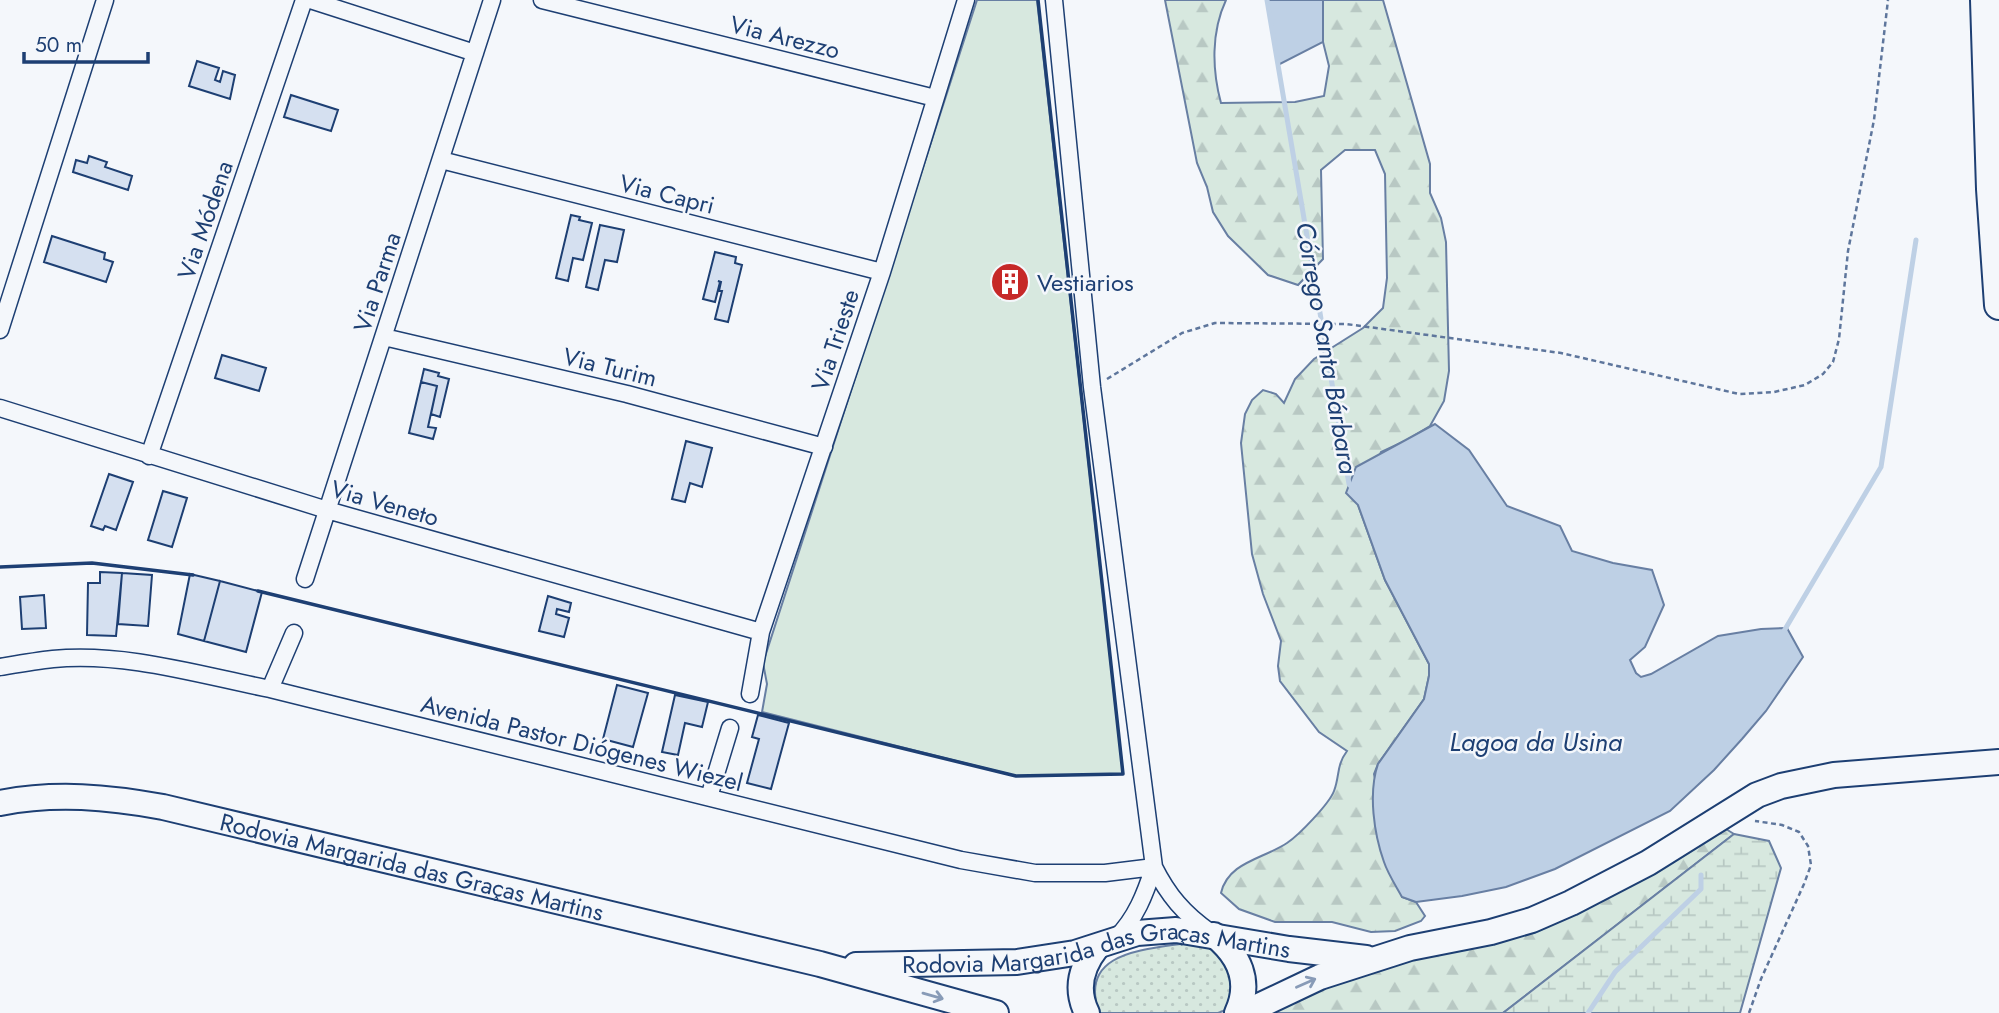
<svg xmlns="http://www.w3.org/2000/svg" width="1999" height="1013" font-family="Jost,sans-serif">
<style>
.grass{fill:url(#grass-dots);stroke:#687fa3;stroke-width:2}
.forest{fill:url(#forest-firs);stroke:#687fa3;stroke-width:2}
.wetland{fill:url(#wetland-marsh);stroke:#687fa3;stroke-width:2}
.park{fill:#d7e8df;stroke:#687fa3;stroke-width:2}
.water{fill:#bed0e5;stroke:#687fa3;stroke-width:2}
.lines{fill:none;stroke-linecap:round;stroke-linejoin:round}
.stream{stroke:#bed0e5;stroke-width:5}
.building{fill:#d5e0f0;stroke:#1d3f73;stroke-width:2}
.street-casing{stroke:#1d3f73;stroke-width:19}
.primary-casing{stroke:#1d3f73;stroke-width:28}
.highway-casing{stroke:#1d3f73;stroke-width:32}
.path{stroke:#5e769c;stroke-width:2.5;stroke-dasharray:5 3.5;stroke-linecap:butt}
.street{stroke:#f4f7fb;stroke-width:16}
.primary{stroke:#f4f7fb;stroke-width:24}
.highway{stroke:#f4f7fb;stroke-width:28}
.wall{stroke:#1d3f73;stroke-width:3.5}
.oneway{stroke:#889bb7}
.labels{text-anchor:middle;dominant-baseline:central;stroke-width:5;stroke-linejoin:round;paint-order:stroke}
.street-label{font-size:24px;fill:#1d3f73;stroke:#f4f7fb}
.poi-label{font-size:24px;fill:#1d3f73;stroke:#f4f7fb;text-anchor:start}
.water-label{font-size:26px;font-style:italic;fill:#1d3f73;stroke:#f4f7fb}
</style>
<defs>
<pattern id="grass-dots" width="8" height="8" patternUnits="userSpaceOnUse" patternTransform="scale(1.75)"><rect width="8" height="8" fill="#d7e8df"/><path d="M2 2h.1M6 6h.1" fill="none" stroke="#b8c8c3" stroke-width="1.8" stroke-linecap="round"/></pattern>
<pattern id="forest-firs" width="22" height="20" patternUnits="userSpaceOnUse" patternTransform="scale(1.75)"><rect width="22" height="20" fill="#d7e8df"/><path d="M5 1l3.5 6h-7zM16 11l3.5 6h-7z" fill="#b8c8c3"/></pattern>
<pattern id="wetland-marsh" width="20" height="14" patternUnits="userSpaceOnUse" patternTransform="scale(1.75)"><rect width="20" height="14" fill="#d7e8df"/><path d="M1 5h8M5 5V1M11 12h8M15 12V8" fill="none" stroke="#b8c8c3"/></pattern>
</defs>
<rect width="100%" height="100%" fill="#f4f7fb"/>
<path class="grass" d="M1186 943 1216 946 1237 975 1226 1010 1218 1013H1099C1078 952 1143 950 1186 943Z"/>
<path class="forest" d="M1165 0H1226C1211 32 1212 70 1221 103L1295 102 1324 96 1329 66 1323 42V0H1383L1430 164V193L1441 218 1446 242 1449 371 1444 401 1430 426 1405 441 1381 452 1358 505 1385 580 1429 664V676L1424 699 1378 764 1374 774 1402 897 1416 902 1425 916 1421 921 1395 931 1371 932 1332 922H1275L1239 909 1221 893C1228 862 1263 859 1287 843 1299 835 1329 804 1334 791 1340 775 1336 766 1347 751L1319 732 1280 681 1278 666 1281 641 1263 594 1252 554 1241 443 1245 414 1252 400 1263 390 1276 394 1284 403 1295 379 1314 359 1363 328 1383 308 1387 278 1385 174 1375 150H1345L1321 170 1323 259 1298 285 1268 275 1228 236 1213 212 1207 187 1197 163Z
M1713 821 1734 834 1503 1013H1244L1491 932Z"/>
<path class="wetland" d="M1734 834 1769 841 1781 868 1740 1013H1503Z"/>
<path class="park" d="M977 0H1037L1123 774 1016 776 762 712 767 684 763 663Z"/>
<path class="water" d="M1267 0H1323V42L1278 65Z
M1435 424 1469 450 1507 506 1560 526 1572 551 1613 563 1652 570 1664 605 1645 647 1630 660 1636 673 1641 677 1651 674 1718 636 1761 629 1787 628 1803 657 1766 711 1742 739 1714 770 1670 811 1555 869 1506 887 1462 896 1416 902 1402 897C1396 886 1388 874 1384 862 1374 834 1368 793 1378 764L1424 699 1429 676V664L1385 580 1358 505 1346 493 1356 467Z"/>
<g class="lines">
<path class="stream" d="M1267 0 1349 484 1353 489
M1784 631 1881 467 1916 240
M1588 1013 1615 972 1701 889V875"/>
</g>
<path class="building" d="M197 61 219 68 215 80 220 82 223 71 235 75 230 99 189 86Z
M291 95 338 110 331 131 284 117Z
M89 156 107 162 105 167 132 176 128 190 73 172 76 160 87 163Z
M571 215 580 217 579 220 592 223 583 260 573 258 568 281 556 278Z
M600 225 624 230 617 262 605 260 598 290 586 287Z
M52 236 105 253 104 259 113 262 106 282 44 262Z
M715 252 736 257 735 263 742 265 728 322 715 319 722 291H719L721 282 718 281 720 282 715 302 703 299Z
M1019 266 1021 297 1001 299 999 267Z
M222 355 266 368 259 391 215 378Z
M424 369 439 373 438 376 449 379 440 417 431 414 437 386 421 382Z
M421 382 437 386 428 427 436 428 433 439 409 433Z
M686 441 712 448 702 487 690 483 685 502 672 499Z
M109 474 133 482 116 530 105 526 103 530 91 526Z
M163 491 187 498 172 547 148 540Z
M100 572 122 573 116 636 87 635 88 583H100Z
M122 573 152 575 148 626 118 624Z
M190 574 220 581 204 641 178 634Z
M220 581 262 592 246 652 204 641Z
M44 595 46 628 22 629 20 597Z
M548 596 571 603 569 612 557 609 556 614 569 618 564 637 539 631Z
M617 685 648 693 633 747 603 739Z
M675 695 708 702 702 727 685 723 678 755 662 752Z
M758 715 789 723 771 789 747 783 759 739 752 737Z"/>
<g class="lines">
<defs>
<path id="street" d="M310 0 475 53
M542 0 935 98
M1054 0 1092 387 1154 867C1168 895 1184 914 1210 932
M441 160 882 272
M0 330 105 0
M384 337 627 394 824 447
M0 408 327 510 761 632
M149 456 304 0
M305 579 492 0
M0 667C18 664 35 661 53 659 125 652 200 675 270 689L961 860 1035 873H1105L1154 867
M270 689 294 633
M750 694 761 632 882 272 966 0
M709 797 730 728
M1116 938C1136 918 1145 894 1154 867"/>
<g id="primary">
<path id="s1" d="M0 803C56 792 108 797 163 807L820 964 996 1013"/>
<path d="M1214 935C1239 955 1252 981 1237 1013"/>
<path id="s2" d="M856 965 1017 962 1075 953 1137 933 1176 930 1289 949 1366 958"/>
<path d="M1087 1013C1075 989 1081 967 1097 947"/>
<path d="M1244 1013 1320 977 1410 948 1491 932 1532 920 1571 903 1648 863 1757 795 1781 786 1834 775 1999 762"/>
</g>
<path id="highway" d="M1985 0 1991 189 1999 305"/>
</defs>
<use href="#street" class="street-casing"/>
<use href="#primary" class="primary-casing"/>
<use href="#highway" class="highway-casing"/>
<path class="path" d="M1107 379 1182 333 1215 323 1346 324 1561 353 1739 394 1774 392 1805 385 1823 374 1833 362 1839 339 1848 251 1874 120 1888 0
M1749 1013 1761 979 1804 884 1811 865 1808 846 1799 832 1782 825 1755 821"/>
<use href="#street" class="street"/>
<use href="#primary" class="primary"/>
<use href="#highway" class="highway"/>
<path class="wall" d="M0 567 92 563 193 575
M258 591 1016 776 1123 774 1038 0"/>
</g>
<defs><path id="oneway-shaft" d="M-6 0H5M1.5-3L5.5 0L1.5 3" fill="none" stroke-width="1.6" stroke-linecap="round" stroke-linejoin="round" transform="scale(1.75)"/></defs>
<g class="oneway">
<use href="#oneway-shaft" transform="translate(1306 983) rotate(-24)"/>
<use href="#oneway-shaft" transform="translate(933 996) rotate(16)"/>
</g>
<defs>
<symbol id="building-disc" viewBox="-11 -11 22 22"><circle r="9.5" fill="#c62828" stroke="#f4f7fb"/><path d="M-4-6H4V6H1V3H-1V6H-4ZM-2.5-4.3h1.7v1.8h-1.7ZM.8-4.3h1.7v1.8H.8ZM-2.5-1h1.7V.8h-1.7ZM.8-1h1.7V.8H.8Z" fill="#fff"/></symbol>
</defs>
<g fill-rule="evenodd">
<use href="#building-disc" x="988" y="260" width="44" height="44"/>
</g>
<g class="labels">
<g class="street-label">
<text transform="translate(785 37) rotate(14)">Via Arezzo</text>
<text transform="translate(667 194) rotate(14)">Via Capri</text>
<text transform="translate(205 220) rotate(-71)">Via Módena</text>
<text transform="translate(377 282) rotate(-72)">Via Parma</text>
<text transform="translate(835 340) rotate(-72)">Via Trieste</text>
<text transform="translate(610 367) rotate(14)">Via Turim</text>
<text transform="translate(385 503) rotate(16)">Via Veneto</text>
<text transform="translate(582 743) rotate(14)">Avenida Pastor Diógenes Wiezel</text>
<text stroke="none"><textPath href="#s1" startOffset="420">Rodovia Margarida das Graças Martins</textPath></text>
<text stroke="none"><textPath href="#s2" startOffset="243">Rodovia Margarida das Graças Martins</textPath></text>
</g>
<g class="poi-label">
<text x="1037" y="282">Vestiarios</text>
</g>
<g class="water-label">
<text transform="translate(1327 348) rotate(80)">Córrego Santa Bárbara</text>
<text x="1536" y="742">Lagoa da Usina</text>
</g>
</g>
<path d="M24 52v10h124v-10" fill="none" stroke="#1d3f73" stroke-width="3.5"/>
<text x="35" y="52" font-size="21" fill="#1d3f73" stroke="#f4f7fb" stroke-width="5" paint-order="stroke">50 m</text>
</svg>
